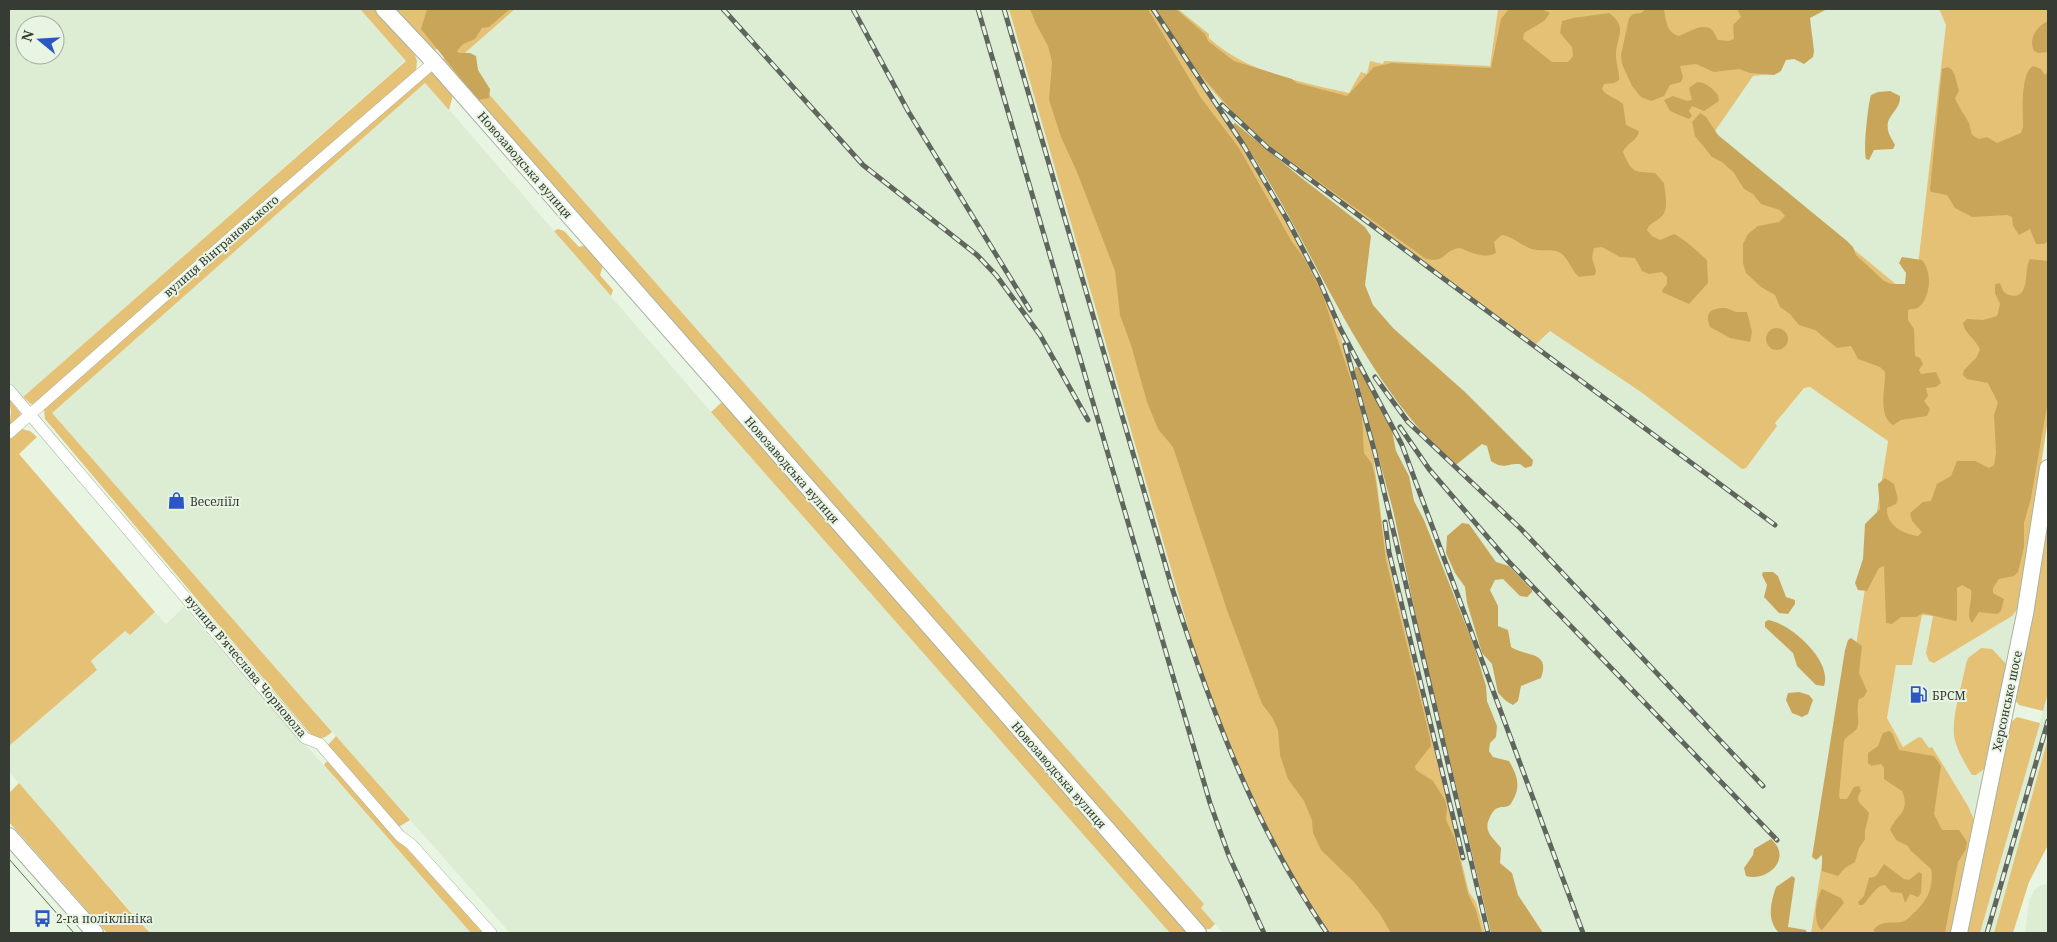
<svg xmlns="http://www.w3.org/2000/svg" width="2057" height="942" font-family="'Noto Serif',serif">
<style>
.built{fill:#dcedd4;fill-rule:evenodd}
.green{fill:#e5c176}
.forest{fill:#c9a55a}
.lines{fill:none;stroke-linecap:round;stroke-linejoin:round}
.street-casing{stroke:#a7b3a2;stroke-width:12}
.secondary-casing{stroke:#a7b3a2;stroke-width:18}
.street{stroke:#fff;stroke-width:11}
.secondary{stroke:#fff;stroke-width:16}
.tram{stroke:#60665d;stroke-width:1}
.rail-casing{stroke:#60665d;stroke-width:5}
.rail{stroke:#e9f5e3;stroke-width:3;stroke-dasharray:9;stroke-linecap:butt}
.labels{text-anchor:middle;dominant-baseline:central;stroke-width:4;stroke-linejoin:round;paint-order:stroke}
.street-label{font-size:12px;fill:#363b34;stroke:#e9f5e3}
.poi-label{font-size:12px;fill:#363b34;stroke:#e9f5e3;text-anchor:start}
</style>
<rect width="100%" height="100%" fill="#e9f5e3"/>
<path class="built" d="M9 9H360L406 60 23 397 9 381ZM25 25H55V55H25Z
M515 9H1016L1343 933H1223L1200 907 1203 904 458 59Z
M1121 9H1498L1490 66 1713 134 1753 76 1778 52 1805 9H1939L1946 25 1914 299 1888 441 1811 933H1447Z
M425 82 718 420 1170 933H510L51 413Z
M2020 606 1975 822 1968 806 1932 748H1929L1922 738 1903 747 1887 718 1896 665H1912L1922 615 1933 616 1926 653Z
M184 607 311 751 471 933H150L9 772V746L97 670 91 662 125 630 130 635 155 612 166 624Z
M2048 693V738L2003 902 1994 933H1980Z
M2044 884 2048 886V933H2025L2029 901 2034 890Z"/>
<path class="green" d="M360 9H374L415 55 417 61 416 72 36 404H31L23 397 406 61Z
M391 9H485L433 52Z
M497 9H515L458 59 1204 904 1201 908 1215 924 1210 929H1205L446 66 442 62 445 55Z
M1009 9H1151L1242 147 1287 222 1318 281 1339 331 1373 454 1386 552 1469 892 1476 902 1485 933H1329C1319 920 1311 905 1303 891 1257 818 1223 739 1197 658Z
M1154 9H1178L1209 34V38C1247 73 1301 82 1349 93L1361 72 1367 74 1370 61 1383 64 1384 61 1490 66 1498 9H1805L1778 52 1779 73 1753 76 1713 134 1914 299 1946 25 1939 9H2048V419L2020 606 2012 616 1934 663 1929 661 1926 653 1933 616 1922 615 1912 665H1896L1887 718 1903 747 1919 737 1922 738 1929 748 1932 747 1968 806 1975 822 1951 933H1811L1888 441 1810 387 1804 388 1775 423 1777 426 1746 468 1742 469 1641 392 1550 331 1536 344 1269 147 1245 127 1192 68Z
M427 72 435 73 453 95 449 110 425 83 52 413 332 732C326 737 322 740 313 737L45 419 44 409Z
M558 229 564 231 579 247 586 245 603 266 600 275 613 290 611 296 554 231Z
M9 399 21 414 9 429 11 412Z
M721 403H725L1189 933H1170L711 412Z
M22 429 30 431 37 437 19 454 155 612 130 635 125 631 91 661 97 670 9 746V439Z
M2048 510V693L2043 711 2019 705 2015 700Z
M1981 648 1992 649 2008 666 1987 767 1976 775H1972C1965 764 1955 747 1954 735 1952 715 1962 685 1966 664L1968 658Z
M2017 717 2040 723 1980 933H1965L2011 722Z
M336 736 410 820 397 828 327 746Z
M2048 738V845L2029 882 2013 933H1994Z
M326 762H328L484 933H471L324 765Z
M19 783 133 915 150 933H107L9 822V793Z"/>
<path class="forest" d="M427 9H510L489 27 482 28 475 39 463 44 457 51 459 53H470L476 56 478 70 490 89 489 98 478 100 421 29Z
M1030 9H1148L1201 98 1239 148 1292 242 1304 258 1322 293 1358 401 1362 417 1364 453 1372 464 1376 482 1386 560 1430 738 1431 746 1415 766 1416 770 1433 781 1445 800 1447 808 1446 820 1455 839 1468 894 1476 910 1482 933H1391L1380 914 1354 882 1321 850 1313 833 1312 820 1304 801 1288 779 1280 755 1278 730 1272 717 1262 704 1227 610 1173 447 1158 429 1147 402 1131 345 1120 315 1115 271 1077 172 1061 137 1049 100 1052 62 1048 46 1036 24Z
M1156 9H1176L1205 34 1208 41 1234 61 1292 79 1297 83 1347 96 1374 67 1392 63 1491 68 1501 19 1508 10H1544L1550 13 1544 21 1524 33 1523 39 1552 62H1568L1573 56 1572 47 1560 33 1562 21 1573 18 1609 13C1628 27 1617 36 1616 53 1615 62 1620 71 1619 80L1614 83 1604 84 1602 89C1608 98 1616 97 1623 104L1626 125 1639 131C1638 141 1627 142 1623 152 1633 175 1635 171 1655 173L1664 183C1665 192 1669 209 1662 216 1657 222 1650 222 1647 230L1652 236 1660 240 1674 234C1686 240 1697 251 1707 260L1708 283 1689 304 1662 292V290L1667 284V277L1662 272 1649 274 1642 271 1635 258 1620 257 1602 247 1594 248 1592 258 1596 271 1595 275 1579 277C1572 271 1570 262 1563 255 1557 248 1546 251 1537 250 1524 249 1515 237 1502 235L1494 242 1496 253C1484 259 1472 253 1460 248 1442 250 1448 263 1426 259L1271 147 1242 122 1193 66Z
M1645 9H1664C1666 20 1666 32 1679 36 1688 33 1701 23 1711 29 1714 31 1716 37 1718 40L1729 41 1734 39 1733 25 1741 17 1737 9H1827L1810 18 1814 51 1813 57 1804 64 1794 59 1786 60 1781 71 1774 75 1750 73 1739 69 1714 72 1696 64 1680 66 1683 77 1681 82 1670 85 1664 96 1651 101 1641 97 1632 86 1622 64 1621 55 1629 18 1633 14 1641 13Z
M2048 21V52L2039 53 2034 51C2028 38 2037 26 2048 21Z
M2033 66 2041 69 2045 75 2048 71V241L2044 244H2036L2030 229 2019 235 2013 226 2012 217 2007 215 1972 217 1955 208 1947 195 1931 192 1930 189 1942 69 1948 67 1952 70 1955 76 1959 91 1955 98 1957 103 1969 123 1972 135 1979 139 1987 137 1997 143 2021 133 2023 127C2023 113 2020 74 2033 66Z
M1697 82C1707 83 1711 87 1718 95L1719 101 1704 111 1692 106 1689 111 1692 116 1689 119 1670 111 1664 100 1673 96 1687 101 1692 100 1689 88Z
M1890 91 1900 96C1901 111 1885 115 1888 130 1889 136 1893 140 1895 145L1893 149 1874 150 1869 160 1866 159C1863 151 1868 104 1871 95L1878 92Z
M1700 113 1706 117 1718 135 1847 241 1853 247 1856 255 1884 281 1892 284H1905L1906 273 1899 263 1902 257 1922 260C1932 271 1931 295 1920 306 1916 310 1913 308 1908 310V320L1914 329 1915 356 1920 358 1923 364 1919 370 1921 374 1936 372 1941 383 1936 387 1926 388 1928 396 1924 401 1930 409 1927 416 1901 420 1893 425C1877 416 1886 386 1885 372L1880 367 1858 359 1851 346 1837 348 1815 330 1799 325 1790 314 1780 307 1775 295 1761 287 1746 273 1743 263V244L1748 234 1758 226 1779 222 1785 216 1780 210 1761 204 1753 194 1744 189 1734 173 1722 162 1712 157 1695 136 1692 122Z
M1235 123 1299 176 1365 227 1371 236 1365 285 1373 305 1393 328 1465 392 1533 460 1532 466 1525 468 1520 464C1506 463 1504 470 1491 461L1487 446 1482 444 1457 464H1454C1352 372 1314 239 1235 130L1232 125Z
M2030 259 2048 261 2047 406 2031 498 2024 523V547L2018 572 2014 576 1999 579 1993 588V593L2004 599 2001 611 1997 614 1979 612 1972 623C1965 615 1973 601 1971 590L1962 585 1957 588V620L1955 621 1923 613 1916 617H1901L1892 624 1886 623 1884 566 1879 568 1867 591 1858 590 1855 583 1863 559 1865 524 1880 509 1878 484 1885 478 1894 484 1898 499 1896 504 1887 508C1886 525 1903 534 1918 536L1922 532 1912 521 1910 513 1923 502 1931 501 1937 484 1951 476 1957 461H1975L1989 468 1994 465 1996 453 1994 415 1998 403 1988 383 1967 379 1963 375 1964 370 1976 358 1980 350C1976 339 1964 333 1963 323L1967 319 1983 320 1997 316 2000 304 1995 293V284L2000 283C2002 288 2003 293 2009 295 2032 301 2023 268 2030 259Z
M1726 308 1736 312H1747L1752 332 1750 342 1730 338 1710 327C1704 312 1711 308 1726 308Z
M1766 339a11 11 0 1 1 22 0a11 11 0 1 1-22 0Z
M1355 367 1360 368 1391 425 1396 451 1409 476 1414 501 1424 520 1474 646 1486 686 1487 701 1497 726 1496 737 1490 743 1489 751 1493 757 1509 761C1519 778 1521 789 1510 805 1505 808 1502 806 1498 808 1494 809 1492 813 1490 817 1482 832 1494 838 1501 848L1500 863 1512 873 1518 895 1543 933H1491L1420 635 1393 510 1355 371Z
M1462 523 1469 524 1496 562 1509 566 1532 590V592L1527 597 1520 596 1503 579 1495 580 1490 590 1498 606V626L1508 630 1511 647C1525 657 1551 650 1541 678L1521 686 1518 701 1513 705 1506 701 1498 693 1492 664 1482 653 1467 603 1465 587 1455 573 1446 553 1447 536Z
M1763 572H1773L1778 576 1786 597 1795 600V604L1788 614 1779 613 1764 597 1767 585 1762 575Z
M1768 620C1790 623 1833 661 1824 686L1816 685 1797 666 1793 653 1765 627V622Z
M1851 638 1862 646 1859 673 1867 691 1864 697 1859 699C1856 711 1859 716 1858 725 1857 733 1847 734 1844 741L1839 796 1840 799H1847L1854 787 1859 786 1861 791C1853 803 1863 804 1869 813 1868 822 1864 829 1865 839L1859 848 1855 862 1845 868 1838 876 1822 871V855L1816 860 1812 857 1845 650 1848 640Z
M1799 692 1809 695 1813 700 1808 714 1802 717 1792 713 1786 700 1788 693Z
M1889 731 1892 733 1899 750 1934 756 1941 766 1934 814 1942 830H1959L1967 842 1966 849 1958 862 1945 933H1879L1873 931C1881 918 1896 925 1904 921 1909 919 1912 914 1916 911 1928 899 1934 886 1931 869L1910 850 1908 846 1896 840 1890 830C1896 814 1911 813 1902 791L1884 779V768L1881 764 1871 766 1868 763V753L1878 746 1883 733Z
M1771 839C1793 858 1768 882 1746 876L1744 868 1753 855 1754 849Z
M1884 864 1904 879 1909 880 1919 872 1922 874 1921 893 1918 897 1910 894 1905 903 1902 893 1891 892 1885 885C1875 886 1870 898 1863 905H1859L1858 902 1864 896 1869 878 1876 876Z
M1792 876 1795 878 1788 927 1806 930 1807 933H1779C1766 920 1771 902 1776 887Z
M1822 889 1841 898 1844 903 1822 930C1812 923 1816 898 1822 889Z"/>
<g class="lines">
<defs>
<path id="street" d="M9 390 305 738 320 744 400 836 411 844 491 933
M9 433 245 225 434 62"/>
<path id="secondary" d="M384 9 434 62 726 394 1198 933
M9 836 95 933
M1959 933 2025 614 2048 468"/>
</defs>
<use href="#street" class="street-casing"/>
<use href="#secondary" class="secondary-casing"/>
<use href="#street" class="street"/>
<use href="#secondary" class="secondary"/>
<path class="tram" d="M9 859 74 933"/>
<defs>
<path id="rail" d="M723 9 863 165 977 255 996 275 1040 335 1088 420
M853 9 908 111 1030 310
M978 9 1210 803 1229 856 1264 933
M1004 9 1173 591C1212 712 1255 828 1327 933
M1153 9 1244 146 1288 221 1319 280 1340 328 1402 445 1583 933
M1222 105 1268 148 1775 525
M1345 345 1375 453 1488 933
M1375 377 1408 422 1521 529 1763 786
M1400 427 1429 469 1509 562 1777 840
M1385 522 1389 552 1463 858
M1987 933 2048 721"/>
</defs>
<use href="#rail" class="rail-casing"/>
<use href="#rail" class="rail"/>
</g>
<defs>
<symbol id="shop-bare" viewBox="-9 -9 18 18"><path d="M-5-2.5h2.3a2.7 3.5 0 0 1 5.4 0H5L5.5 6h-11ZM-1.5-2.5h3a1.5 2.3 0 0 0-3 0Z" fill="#2d56c5" stroke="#e9f5e3" stroke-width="2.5" paint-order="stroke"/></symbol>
<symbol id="fuel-bare" viewBox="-9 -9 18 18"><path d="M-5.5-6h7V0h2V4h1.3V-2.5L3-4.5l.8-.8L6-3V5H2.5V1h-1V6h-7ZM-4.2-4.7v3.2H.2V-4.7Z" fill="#2d56c5" stroke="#e9f5e3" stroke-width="2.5" paint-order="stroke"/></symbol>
<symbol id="bus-bare" viewBox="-9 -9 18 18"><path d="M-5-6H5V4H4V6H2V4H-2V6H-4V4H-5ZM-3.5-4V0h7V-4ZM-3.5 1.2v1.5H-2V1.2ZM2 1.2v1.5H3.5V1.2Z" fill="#2d56c5" stroke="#e9f5e3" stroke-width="2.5" paint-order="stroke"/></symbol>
</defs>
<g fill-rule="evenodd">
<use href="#shop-bare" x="164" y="488" width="25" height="25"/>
<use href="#fuel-bare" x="1906" y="682" width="25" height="25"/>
<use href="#bus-bare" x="30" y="906" width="25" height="25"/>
</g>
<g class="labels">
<g class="street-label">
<text transform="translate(525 165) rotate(49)">Новозаводська вулиця</text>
<text transform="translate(221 246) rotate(-41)">вулиця Вінграновського</text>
<text transform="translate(792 470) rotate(49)">Новозаводська вулиця</text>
<text transform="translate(246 666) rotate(50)">вулиця Вʼячеслава Чорновола</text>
<text transform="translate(2007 701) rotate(-78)">Херсонське шосе</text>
<text transform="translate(1059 775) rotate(49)">Новозаводська вулиця</text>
</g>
<g class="poi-label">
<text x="190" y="501">Веселіїл</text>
<text x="1932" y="695">БРСМ</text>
<text x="56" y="918">2-га поліклініка</text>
</g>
</g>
<rect width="2057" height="942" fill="none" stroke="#363b34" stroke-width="20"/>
<g transform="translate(40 40) rotate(288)"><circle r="24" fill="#e9f5e3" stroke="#a1ab9d"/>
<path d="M0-4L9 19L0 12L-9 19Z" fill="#2d56c5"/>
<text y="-8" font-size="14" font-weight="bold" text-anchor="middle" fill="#363b34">N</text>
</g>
</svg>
